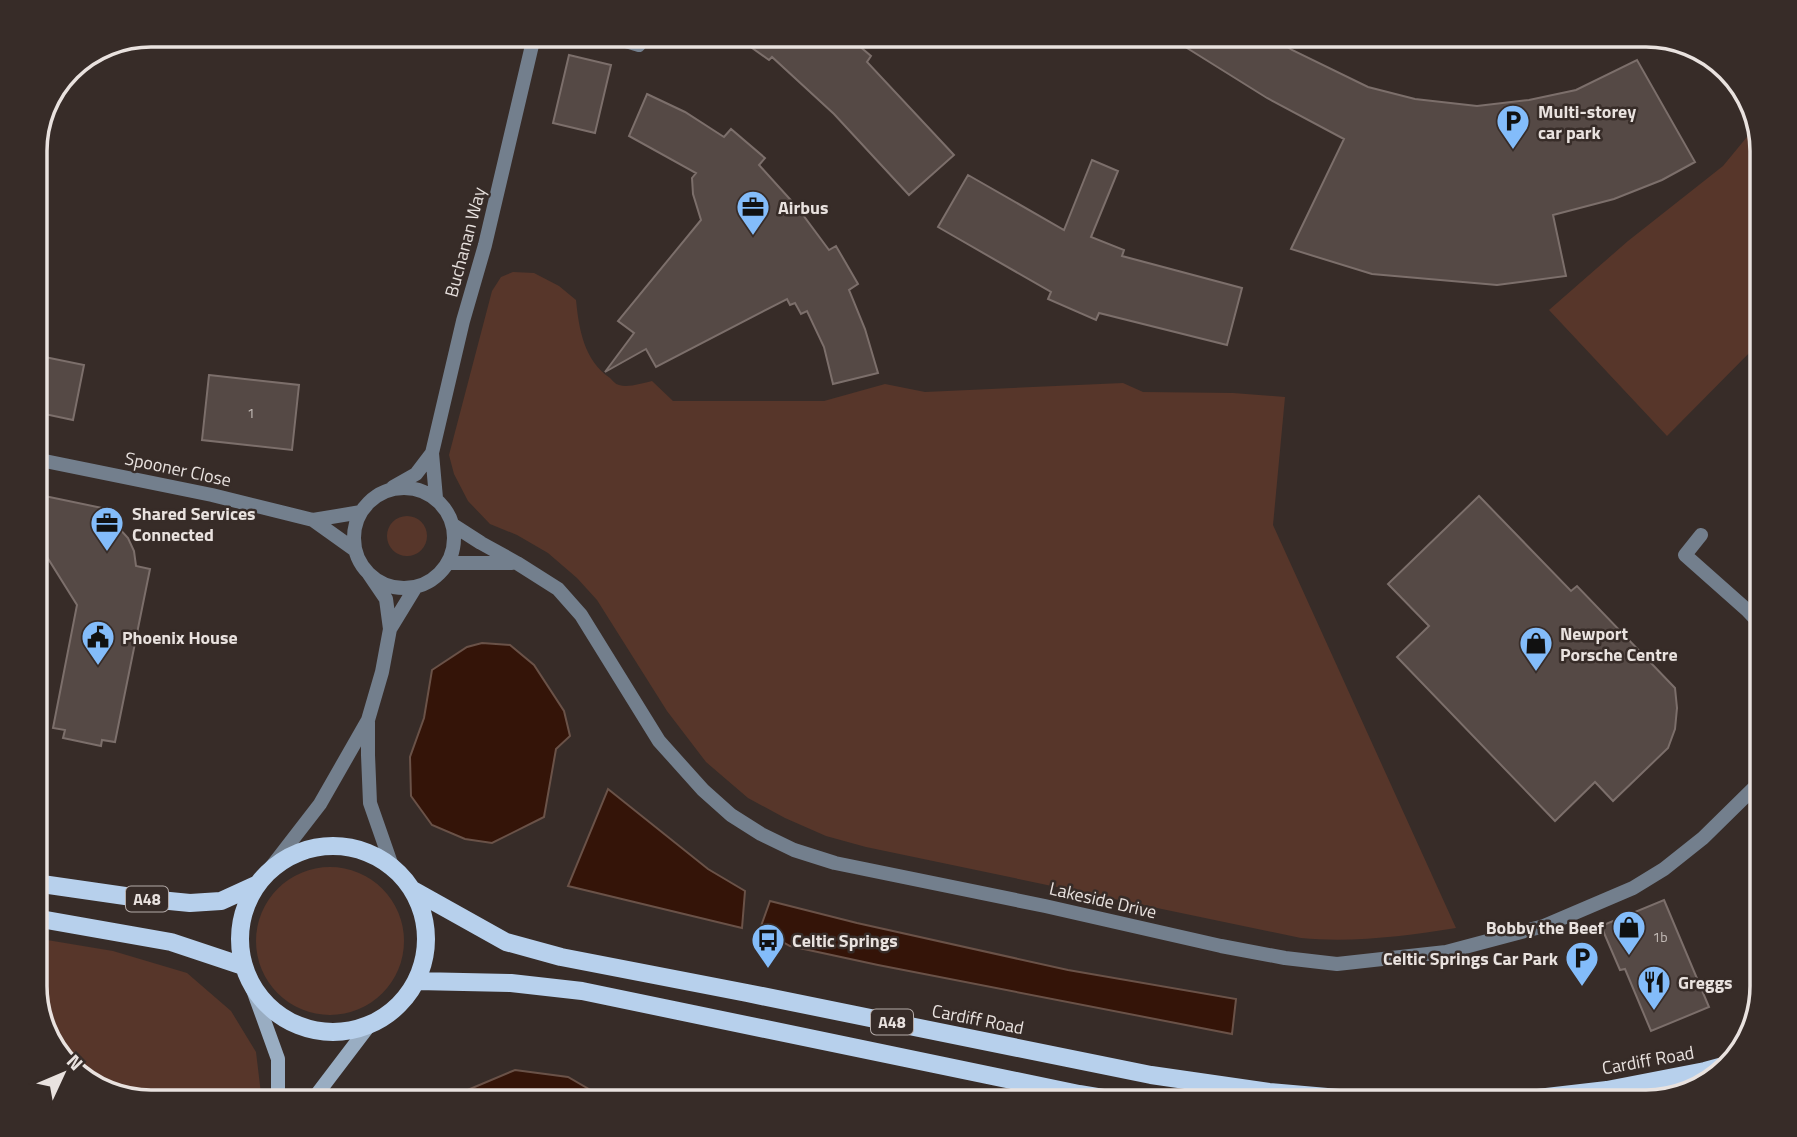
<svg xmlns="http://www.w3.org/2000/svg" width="1797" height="1137" font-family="'Titillium Web',sans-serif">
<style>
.green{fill:#57362a}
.water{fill:#341408;stroke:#6a5248;stroke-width:2}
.building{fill:#554945;stroke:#7c6f6b;stroke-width:2}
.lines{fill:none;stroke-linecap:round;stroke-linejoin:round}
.street{stroke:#737f8d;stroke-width:14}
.secondary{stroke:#99adc2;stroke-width:14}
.primary{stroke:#b7d0ec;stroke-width:18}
.labels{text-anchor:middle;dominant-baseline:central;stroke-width:5;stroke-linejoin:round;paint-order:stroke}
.number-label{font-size:14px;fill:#c4bcb8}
.shield{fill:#372c28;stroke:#b4aba8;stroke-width:2}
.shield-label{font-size:16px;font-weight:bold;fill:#e9e2df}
.poi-label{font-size:18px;font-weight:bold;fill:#e9e2df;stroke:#372c28;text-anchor:start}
.street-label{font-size:18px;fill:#e9e2df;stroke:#372c28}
.rim{fill:none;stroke:#e9e2df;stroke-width:3.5}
</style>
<rect width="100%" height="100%" fill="#372c28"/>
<path class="green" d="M1756 126 1762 144V340L1667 436 1549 310 1628 241 1723 166Z
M513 272 534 273 559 286 576 300C579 330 584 360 610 378 613 381 615 384 619 385 628 388 643 383 652 381L673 401H824L885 384 925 392 1123 383 1143 392 1233 393 1285 397 1273 525 1456 928C1405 936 1353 943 1301 938L866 847 826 836 785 818 748 798 706 762 667 711 597 600 577 578 548 553 517 535 490 524 468 501 454 474 449 455 492 291 501 277Z
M387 536a20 20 0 1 1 40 0a20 20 0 1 1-40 0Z
M256 941a74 74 0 1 1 148 0a74 74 0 1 1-148 0Z
M35 938 113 951 187 973 231 1011 256 1052 262 1102H152L87 1083 51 1044 35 993Z"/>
<path class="water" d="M482 643 510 645 534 665 564 711 570 736 556 749 544 817 492 843 465 839 432 825 411 796 410 757 424 718 432 670 467 647Z
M608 789 708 869 745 891 742 928 568 886Z
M770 901 857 923 1068 970 1236 999 1232 1034 878 965 790 946 760 929Z
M515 1070 568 1077 611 1102H439Z"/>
<path class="building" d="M1272 37 1292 50 1368 87 1415 99 1477 106 1529 100 1576 90 1637 60 1695 162 1662 180 1614 199 1553 215 1566 276 1497 285 1372 274 1291 249 1344 139 1267 98 1171 38Z
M851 39 871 56 867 62 954 155 909 195 834 114 772 57 769 60 741 40Z
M569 55 611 65 595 133 553 123Z
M647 94 685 112 724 137 731 129 765 158 759 165 797 207 829 250 836 246 858 284 849 290 865 329 878 373 833 384 824 347 807 311 801 314 795 303 790 305 787 299 656 367 646 349 605 372 634 333 618 321 701 220 693 194 692 178 696 173 629 136Z
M1092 160 1118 171 1091 237 1124 250 1122 256 1242 288 1227 345 1099 313 1096 320 1048 299 1051 292 938 227 968 175 1064 230Z
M35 355 84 365 73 420 35 412Z
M209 375 299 385 292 450 202 440Z
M35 494 107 509 105 520 118 527 128 538 134 551 136 566 150 569 115 742 102 740 101 746 63 738 65 730 53 728 77 605 47 557 35 555Z
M1479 496 1571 591 1577 586 1675 688 1677 708 1675 729 1668 748 1613 801 1595 782 1555 821 1397 657 1429 626 1388 584Z
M1664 900 1709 1007 1651 1031 1625 969 1620 970 1601 926Z"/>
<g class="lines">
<path class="street" d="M626 41 639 45
M35 459 212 495 313 520 355 550
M393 487 416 474 432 453
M354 538a50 50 0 1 1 100 0a50 50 0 1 1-100 0Z
M436 498 432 453 463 321 485 245 533 41
M313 520 361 512
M453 525 481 543 517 563 558 589 581 615 659 741 703 790 731 815 761 834 794 850 835 863 1045 906 1221 946 1285 958 1337 964 1446 952 1544 926 1633 888 1664 869 1703 838 1762 780
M1701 535 1685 555 1747 610 1762 626
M448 563H512
M390 629 415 588
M368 722V755L370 803 392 866
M269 870 320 804 368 720 382 672 390 629 386 599 369 574"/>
<path class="secondary" d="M252 987 278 1059V1102
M311 1102 368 1027"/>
<path class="primary" d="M240 939a93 93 0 1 1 186 0a93 93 0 1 1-186 0Z
M35 883 139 898 190 903 221 901 256 885
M413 890 506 942 561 957 747 993 1151 1075 1269 1092 1385 1102
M35 918 171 942 243 966
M417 981 511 983 582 991 1079 1094 1127 1102
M1409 1102 1529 1099 1607 1090 1705 1071 1727 1065"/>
</g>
<defs>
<symbol id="parking-pin" viewBox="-11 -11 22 30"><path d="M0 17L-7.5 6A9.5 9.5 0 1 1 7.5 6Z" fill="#83bcfa" stroke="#372c28"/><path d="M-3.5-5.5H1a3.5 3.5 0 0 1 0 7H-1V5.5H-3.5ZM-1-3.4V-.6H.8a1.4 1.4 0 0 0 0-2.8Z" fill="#111"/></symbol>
<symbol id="office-pin" viewBox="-11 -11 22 30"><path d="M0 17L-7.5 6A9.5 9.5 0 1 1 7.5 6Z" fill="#83bcfa" stroke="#372c28"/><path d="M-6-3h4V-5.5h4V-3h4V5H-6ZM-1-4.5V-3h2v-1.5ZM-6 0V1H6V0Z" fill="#111"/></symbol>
<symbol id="civic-pin" viewBox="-11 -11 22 30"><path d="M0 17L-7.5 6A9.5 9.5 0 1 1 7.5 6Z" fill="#83bcfa" stroke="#372c28"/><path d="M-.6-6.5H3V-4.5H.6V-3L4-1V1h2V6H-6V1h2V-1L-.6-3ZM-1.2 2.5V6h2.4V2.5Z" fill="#111"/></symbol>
<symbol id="shop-pin" viewBox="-11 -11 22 30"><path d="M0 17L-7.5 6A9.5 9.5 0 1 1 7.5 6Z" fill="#83bcfa" stroke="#372c28"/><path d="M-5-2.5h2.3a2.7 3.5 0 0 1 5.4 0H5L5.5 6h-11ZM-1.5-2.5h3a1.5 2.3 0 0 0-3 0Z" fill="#111"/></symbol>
<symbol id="bus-pin" viewBox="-11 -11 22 30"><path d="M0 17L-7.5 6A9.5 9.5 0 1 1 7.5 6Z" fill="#83bcfa" stroke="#372c28"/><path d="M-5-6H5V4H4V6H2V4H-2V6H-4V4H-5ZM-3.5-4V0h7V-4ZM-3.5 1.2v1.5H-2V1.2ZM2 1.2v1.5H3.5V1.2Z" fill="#111"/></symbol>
<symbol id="restaurant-pin" viewBox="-11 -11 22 30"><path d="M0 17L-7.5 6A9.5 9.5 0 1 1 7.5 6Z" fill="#83bcfa" stroke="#372c28"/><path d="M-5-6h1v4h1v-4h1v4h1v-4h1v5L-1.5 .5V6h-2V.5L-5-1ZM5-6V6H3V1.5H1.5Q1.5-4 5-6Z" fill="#111"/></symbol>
</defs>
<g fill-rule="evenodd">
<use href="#parking-pin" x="1494" y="102" width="38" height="52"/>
<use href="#office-pin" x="734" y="188" width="38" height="52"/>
<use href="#office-pin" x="88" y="504" width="38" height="52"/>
<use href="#civic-pin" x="79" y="618" width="38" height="52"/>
<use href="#shop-pin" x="1517" y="624" width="38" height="52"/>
<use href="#shop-pin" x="1610" y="908" width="38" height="52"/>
<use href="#bus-pin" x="749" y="921" width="38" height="52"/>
<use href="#parking-pin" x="1563" y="939" width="38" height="52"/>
<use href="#restaurant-pin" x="1635" y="963" width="38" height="52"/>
</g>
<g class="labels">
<g class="number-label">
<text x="251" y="412">1</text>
<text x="1660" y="936">1b</text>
</g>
<g class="shield">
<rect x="126" y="886.5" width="42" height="25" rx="5"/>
<rect x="871" y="1009.5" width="42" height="25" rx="5"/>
</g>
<g class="shield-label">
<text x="147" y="899">A48</text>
<text x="892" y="1022">A48</text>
</g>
<g class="poi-label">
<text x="1538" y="111">Multi-storey<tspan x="1538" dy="21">car park</tspan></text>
<text x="778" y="207">Airbus</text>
<text x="132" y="513">Shared Services<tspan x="132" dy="21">Connected</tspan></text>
<text x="1560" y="633">Newport<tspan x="1560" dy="21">Porsche Centre</tspan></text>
<text x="122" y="637">Phoenix House</text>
<text x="1604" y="927" text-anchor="end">Bobby the Beef</text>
<text x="792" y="940">Celtic Springs</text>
<text x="1558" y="958" text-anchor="end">Celtic Springs Car Park</text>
<text x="1678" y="982">Greggs</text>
</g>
<g class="street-label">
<text transform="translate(465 242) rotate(-75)">Buchanan Way</text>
<text transform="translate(178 469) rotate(12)">Spooner Close</text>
<text transform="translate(1103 900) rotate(13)">Lakeside Drive</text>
<text transform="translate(978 1019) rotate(11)">Cardiff Road</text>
<text transform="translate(1648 1060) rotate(-10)">Cardiff Road</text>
</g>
</g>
<path d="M0 0H1797V1137H0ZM151 47H1646A104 104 0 0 1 1750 151V986A104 104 0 0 1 1646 1090H151A104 104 0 0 1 47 986V151A104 104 0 0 1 151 47Z" fill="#372c28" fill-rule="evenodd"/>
<path class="rim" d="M151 47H1646A104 104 0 0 1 1750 151V986A104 104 0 0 1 1646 1090H151A104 104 0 0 1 47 986V151A104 104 0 0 1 151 47Z"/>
<g transform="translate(63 1074) rotate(46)" stroke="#372c28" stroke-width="5" paint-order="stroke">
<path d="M0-5L12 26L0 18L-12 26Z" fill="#e9e2df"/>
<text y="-10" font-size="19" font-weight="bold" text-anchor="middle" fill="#e9e2df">N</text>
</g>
</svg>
